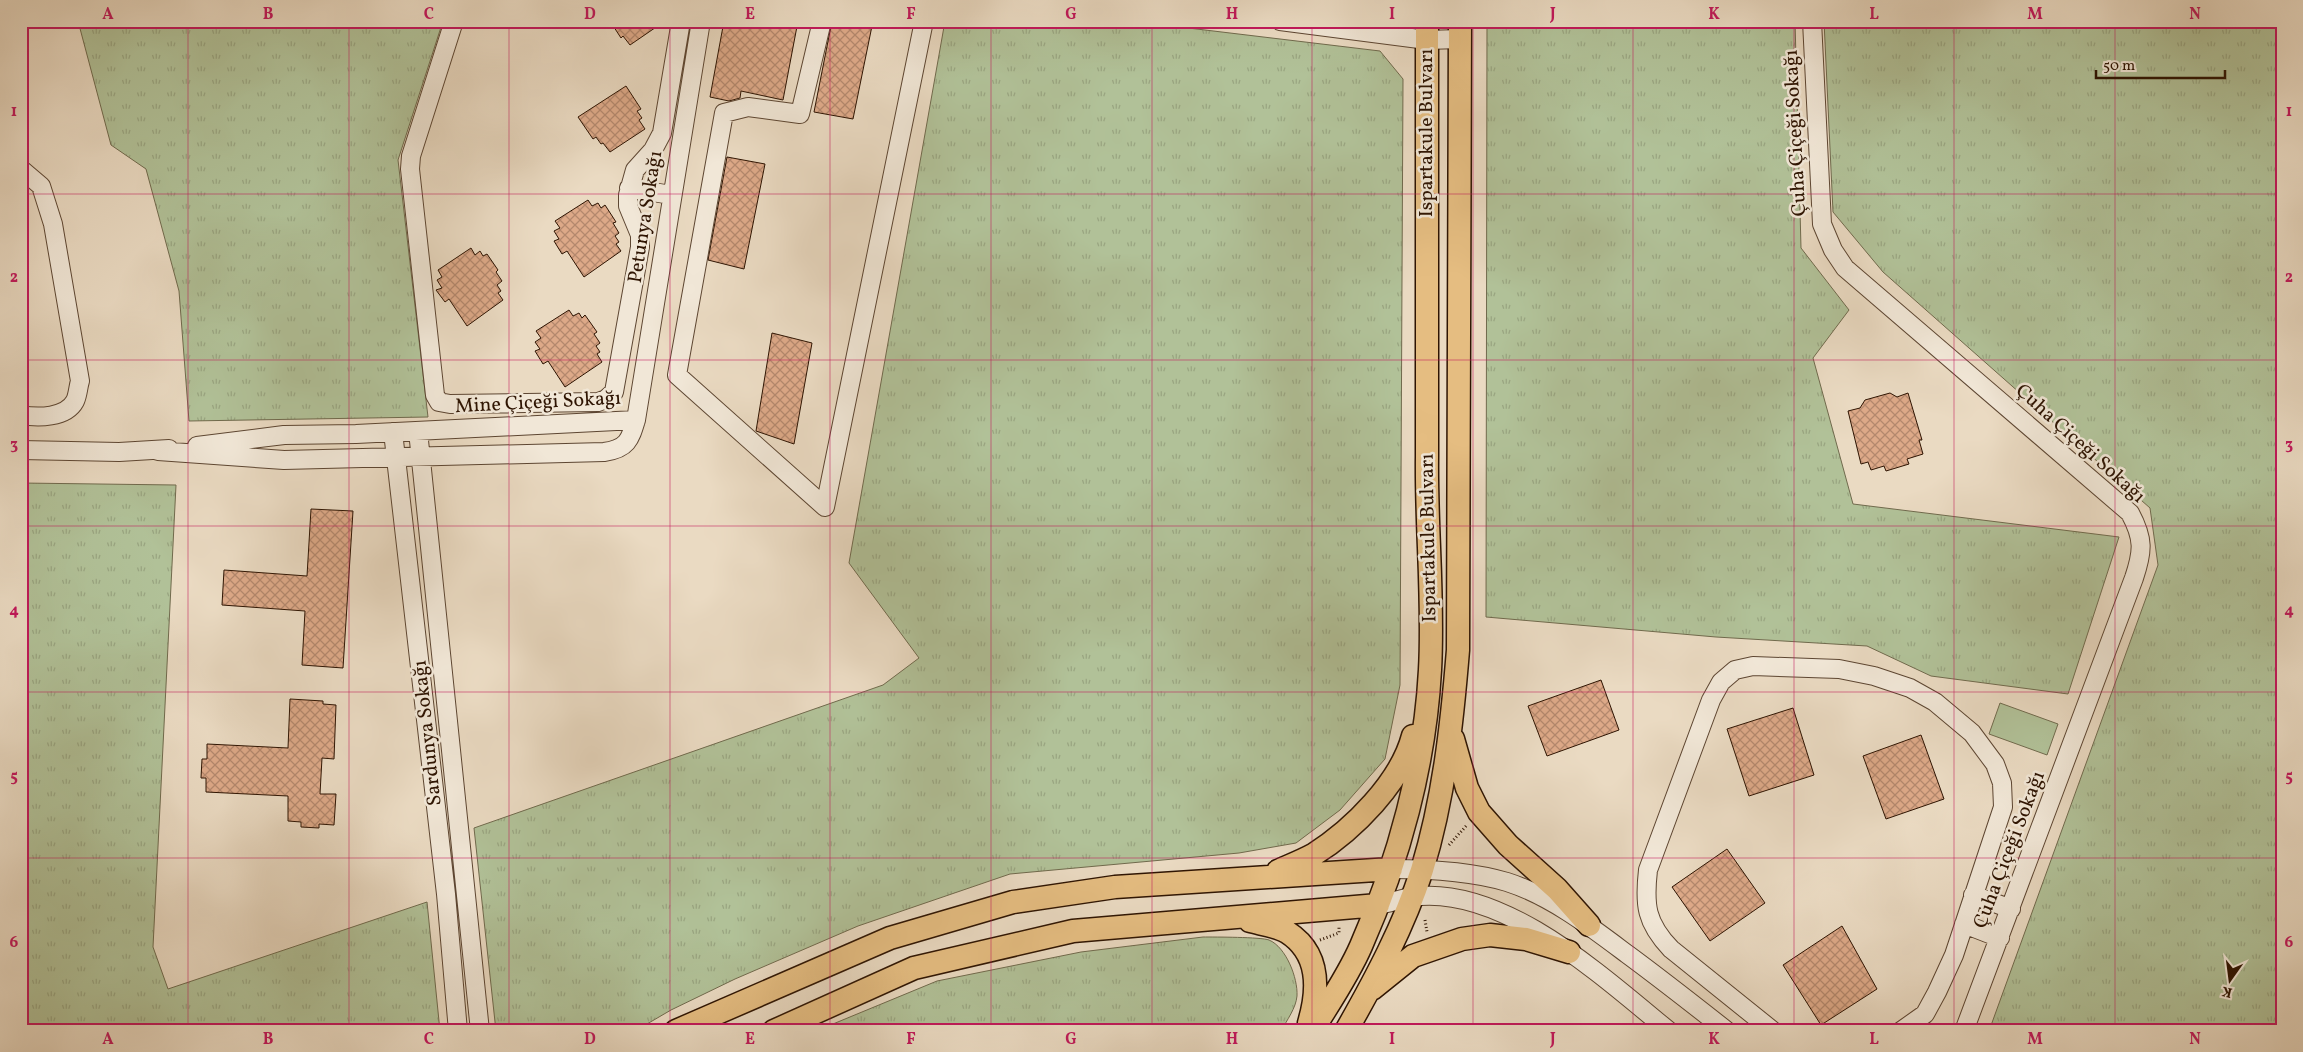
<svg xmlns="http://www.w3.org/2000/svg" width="2303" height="1052" font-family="Vollkorn,serif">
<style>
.grass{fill:url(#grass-tufts);stroke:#706a4d}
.park{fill:#b1c198;stroke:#706a4d}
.building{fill:url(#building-cross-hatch);stroke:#2e1402}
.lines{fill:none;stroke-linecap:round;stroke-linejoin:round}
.minor-casing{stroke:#5d4632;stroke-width:20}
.major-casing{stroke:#2e1402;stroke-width:25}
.path{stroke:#2e1402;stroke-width:3;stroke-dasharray:1 2.5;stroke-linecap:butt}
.minor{stroke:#f1e7d7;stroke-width:18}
.major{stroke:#e5bd81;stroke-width:22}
.grid{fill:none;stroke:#c2185b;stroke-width:1;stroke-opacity:0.55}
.labels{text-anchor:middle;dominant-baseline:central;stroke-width:5;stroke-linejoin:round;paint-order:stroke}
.street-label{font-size:20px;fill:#2e1402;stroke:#f1e7d7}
.neatline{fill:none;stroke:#c2185b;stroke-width:2}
.grid-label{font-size:16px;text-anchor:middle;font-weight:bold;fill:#c2185b}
</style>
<defs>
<pattern id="grass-tufts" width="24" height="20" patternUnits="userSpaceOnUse" patternTransform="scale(1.25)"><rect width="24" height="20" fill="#b1c198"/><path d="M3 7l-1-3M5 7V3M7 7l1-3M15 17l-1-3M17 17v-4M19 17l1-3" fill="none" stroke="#99a581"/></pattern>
<pattern id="building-cross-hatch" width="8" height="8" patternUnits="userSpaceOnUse" patternTransform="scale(1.25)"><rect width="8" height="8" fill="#dda988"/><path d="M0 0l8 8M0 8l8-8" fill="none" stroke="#b4886d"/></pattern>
</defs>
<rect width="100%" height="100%" fill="#eadac2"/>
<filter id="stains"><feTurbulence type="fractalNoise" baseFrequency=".004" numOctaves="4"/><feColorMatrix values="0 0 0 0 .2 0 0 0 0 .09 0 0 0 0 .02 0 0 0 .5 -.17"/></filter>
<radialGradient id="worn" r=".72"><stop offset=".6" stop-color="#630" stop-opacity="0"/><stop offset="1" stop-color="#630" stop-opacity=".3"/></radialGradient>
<path class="grass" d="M78 21H443L398 160 428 417 189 421 179 291 146 169 111 145Z
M945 21H1130L1380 51 1403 79 1400 685 1385 759 1340 810 1296 843 1239 853 1010 874 858 926 735 979 671 1010 635 1031H496L474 828 883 685 919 658 849 563Z
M1487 21H1795L1801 248 1849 310 1813 358 1853 504 2119 537 2068 694 1931 676 1867 646 1716 637 1486 617Z
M1824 21H2282V1031H1989L2158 565 2150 508 1883 272 1833 212Z
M21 483 176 485 153 947 168 989 427 902 440 1031H21Z
M1203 937C1215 937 1261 937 1269 940 1286 947 1298 978 1297 996 1296 1008 1287 1020 1281 1031H816L937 981 1081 952Z"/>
<path class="park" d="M2000 703 2058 724 2047 755 1989 734Z"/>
<path class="building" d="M610 21H665L630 45 623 36 621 38Z
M724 21H798L783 100 741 91 740 98 729 101 710 97Z
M832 21H873L853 119 814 112Z
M626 86 641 109 637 111 642 118 639 120 645 129 610 152 603 143 601 144 596 137 593 139 578 117Z
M727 157 765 164 744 269 708 260Z
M588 200 592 206 598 203 601 208 605 205 616 222 613 223 619 233 615 236 619 242 616 244 621 251 584 277 567 251 562 254 554 241 559 239 554 231 560 228 555 221Z
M471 248 475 255 480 251 483 256 487 254 498 270 496 272 502 281 497 285 501 291 498 293 503 300 467 326 449 299 445 302 436 290 442 288 437 280 442 277 438 270Z
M569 310 573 316 579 313 582 318 585 315 597 332 594 334 600 343 596 346 600 352 597 354 602 362 565 387 548 361 543 364 535 351 540 349 535 342 541 338 536 331Z
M772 333 812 343 794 444 756 431Z
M1890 393 1897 397 1908 393 1922 440H1919L1923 454 1907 459 1909 464 1886 471 1884 466 1871 470 1868 462 1861 464 1848 411 1860 408 1865 400Z
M311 509 353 511 343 668 302 665 305 611 222 605 224 570 307 576Z
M1601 680 1619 730 1547 756 1528 706Z
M290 699 323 701V704L336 705 334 759 322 758 320 794H336L334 825 319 824V828L301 827V822L288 821V796L206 792V778H201L202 759H207V744L288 748Z
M1793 708 1814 775 1749 796 1727 729Z
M1921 735 1944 799 1886 819 1863 756Z
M1727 849 1765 903 1710 941 1672 887Z
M1842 926 1877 989 1821 1025 1783 965Z"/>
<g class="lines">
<defs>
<path id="minor" d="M454 21 411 156 410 169 435 395 439 402 450 404 598 402 606 399 614 392 640 247V235L628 206V195L635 170 653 150 662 133 681 21
M822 21 800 114 748 107 724 113 677 375 825 507 924 21
M1280 21 1427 40 1460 39
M1812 21 1822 224 1833 250 1845 268 2130 513C2144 539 2143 551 2134 578L1964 1031
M21 169 41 186 53 224 80 381C78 387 78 395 75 401 66 418 38 418 21 415
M629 188 671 195
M418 431 480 1031
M393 432 446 894 458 1031
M197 446 284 435 356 434 636 420
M21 450 119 452 169 449
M158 451 284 460 604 452C627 449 630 440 636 420L701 21
M1391 869C1429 869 1470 871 1507 882 1551 896 1591 927 1627 954 1661 979 1694 1005 1727 1031
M1973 895 2011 909
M1378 905C1389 903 1400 899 1411 897 1502 883 1604 978 1669 1031
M1964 924 2000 938
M1773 1031 1671 949C1646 923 1644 905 1648 870L1711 700 1721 682 1735 670 1753 666 1839 669 1874 676 1910 688 1935 702 1972 733 1995 764 2002 783 2003 807 1954 955 1937 992 1925 1014 1901 1031"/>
<path id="major" d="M1453 739 1467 788 1479 812 1508 845 1557 889 1589 925
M1278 871C1289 866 1302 861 1313 855 1353 830 1401 782 1413 736
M1250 921C1261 924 1277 926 1287 932 1320 953 1319 989 1309 1023
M1372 989 1413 956 1462 939 1490 935 1526 939 1569 952
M676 1031 890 938 1013 902 1115 887 1391 869
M774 1031 914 968 1073 931 1378 905
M1312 1031C1329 1003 1348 976 1361 946 1399 860 1425 764 1430 670 1434 599 1426 528 1427 457 1427 312 1427 167 1427 21
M1346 1031C1375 980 1404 926 1422 870 1444 798 1452 724 1458 650L1460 21"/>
</defs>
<use href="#minor" class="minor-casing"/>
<use href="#major" class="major-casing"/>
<path class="path" d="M1449 845 1467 825
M1425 920 1427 932
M1320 940 1339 933V927"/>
<use href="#minor" class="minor"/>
<use href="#major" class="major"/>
</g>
<path class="grid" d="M188 21V1031M349 21V1031M509 21V1031M670 21V1031M830 21V1031M991 21V1031M1152 21V1031M1312 21V1031M1473 21V1031M1633 21V1031M1794 21V1031M1954 21V1031M2115 21V1031M21 194H2282M21 360H2282M21 526H2282M21 692H2282M21 858H2282"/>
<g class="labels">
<g class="street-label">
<text transform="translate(1427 133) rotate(-90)">Ispartakule Bulvarı</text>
<text transform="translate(1796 133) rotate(-93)">Çuha Çiçeği Sokağı</text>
<text transform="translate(646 217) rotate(-81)">Petunya Sokağı</text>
<text transform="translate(538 403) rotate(-3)">Mine Çiçeği Sokağı</text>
<text transform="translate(2080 444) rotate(42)">Çuha Çiçeği Sokağı</text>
<text transform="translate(1429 538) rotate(-91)">Ispartakule Bulvarı</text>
<text transform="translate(428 733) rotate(-96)">Sardunya Sokağı</text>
<text transform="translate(2010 850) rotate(-69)">Çuha Çiçeği Sokağı</text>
</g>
</g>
<rect width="2303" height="1052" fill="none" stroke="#eadac2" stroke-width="55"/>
<g transform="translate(2230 980) rotate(194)" stroke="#f1e7d7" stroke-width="4" paint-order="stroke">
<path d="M0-4L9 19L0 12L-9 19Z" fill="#2e1402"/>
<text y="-8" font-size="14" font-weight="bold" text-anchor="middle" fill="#2e1402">K</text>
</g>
<path d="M2096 70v8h129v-8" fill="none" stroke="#2e1402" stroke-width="2.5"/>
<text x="2103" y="70" font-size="15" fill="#2e1402" stroke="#f1e7d7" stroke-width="4" paint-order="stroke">50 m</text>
<rect x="28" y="28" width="2248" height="996" class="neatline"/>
<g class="grid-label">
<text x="108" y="19">A</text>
<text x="268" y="19">B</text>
<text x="429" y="19">C</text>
<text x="590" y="19">D</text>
<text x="750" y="19">E</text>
<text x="911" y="19">F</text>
<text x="1071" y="19">G</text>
<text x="1232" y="19">H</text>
<text x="1392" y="19">I</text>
<text x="1553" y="19">J</text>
<text x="1714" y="19">K</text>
<text x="1874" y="19">L</text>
<text x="2035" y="19">M</text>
<text x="2195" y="19">N</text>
<text x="14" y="116">1</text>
<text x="2289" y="116">1</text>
<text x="14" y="282">2</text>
<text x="2289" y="282">2</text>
<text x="14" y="449">3</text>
<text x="2289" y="449">3</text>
<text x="14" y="615">4</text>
<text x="2289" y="615">4</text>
<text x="14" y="781">5</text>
<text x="2289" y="781">5</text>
<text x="14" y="947">6</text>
<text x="2289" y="947">6</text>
<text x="108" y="1044">A</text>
<text x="268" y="1044">B</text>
<text x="429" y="1044">C</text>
<text x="590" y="1044">D</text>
<text x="750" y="1044">E</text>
<text x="911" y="1044">F</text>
<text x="1071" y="1044">G</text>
<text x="1232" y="1044">H</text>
<text x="1392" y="1044">I</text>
<text x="1553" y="1044">J</text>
<text x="1714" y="1044">K</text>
<text x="1874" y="1044">L</text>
<text x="2035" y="1044">M</text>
<text x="2195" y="1044">N</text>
</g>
<rect width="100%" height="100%" filter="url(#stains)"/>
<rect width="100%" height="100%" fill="url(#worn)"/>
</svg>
